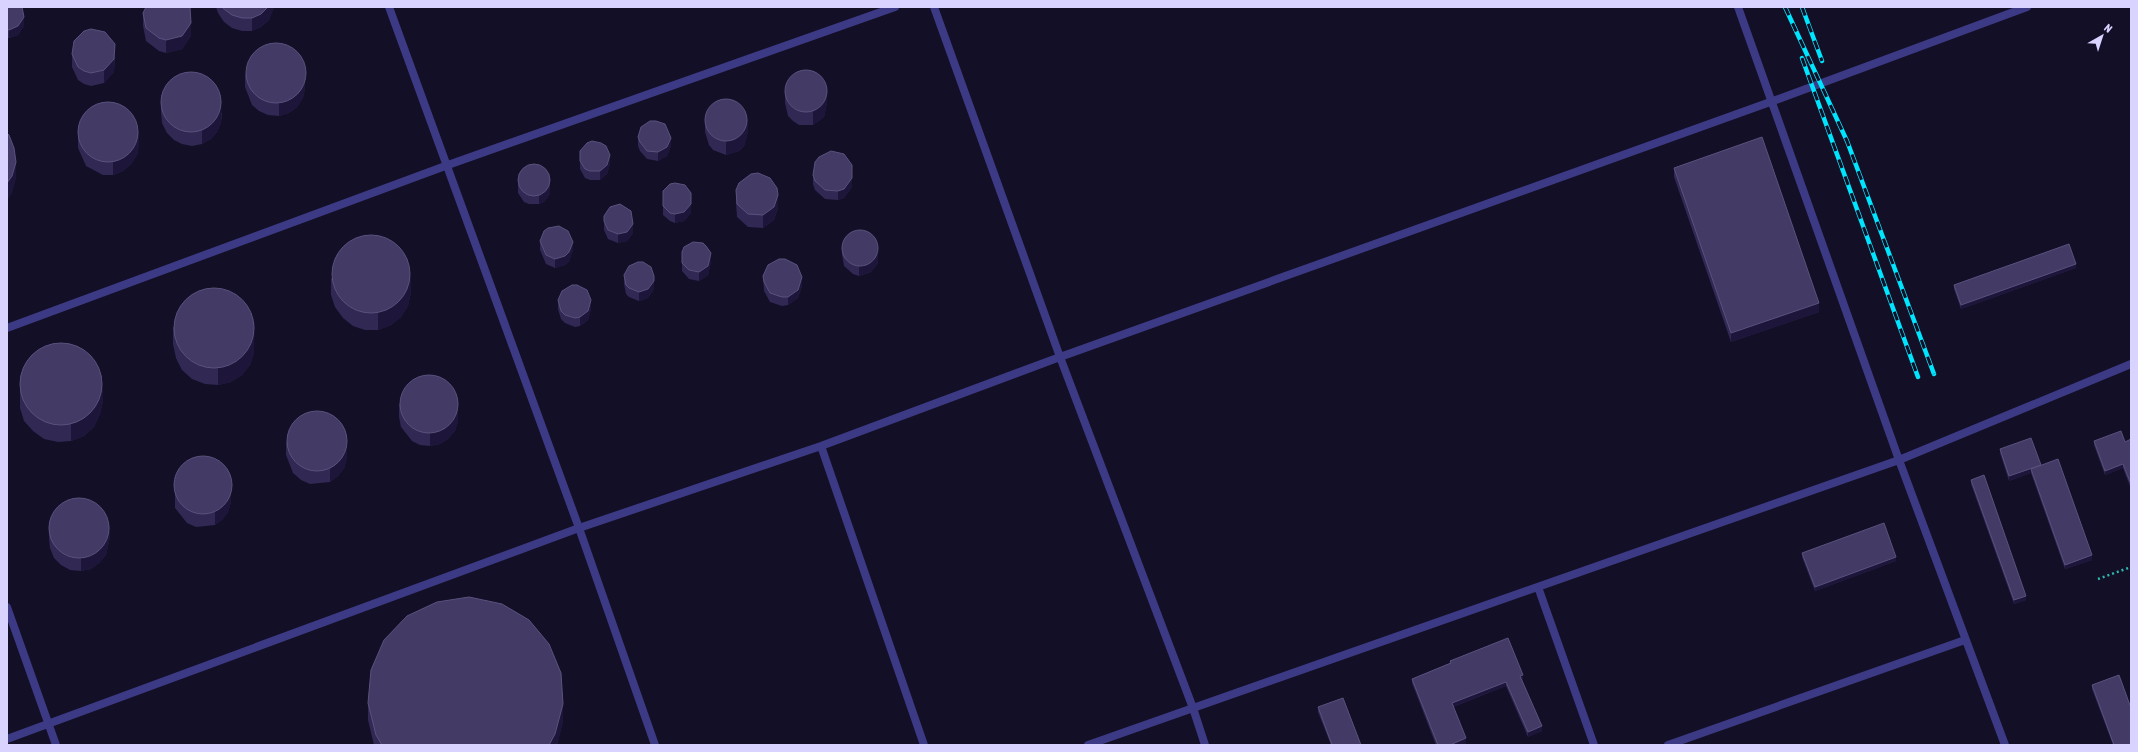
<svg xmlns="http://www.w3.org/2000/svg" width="2138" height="752" font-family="'Asap Condensed',sans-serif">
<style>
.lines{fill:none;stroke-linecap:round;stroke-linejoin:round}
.path{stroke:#2fb8b0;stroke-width:2.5;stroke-dasharray:2 3;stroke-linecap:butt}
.service{stroke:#3d3a85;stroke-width:8}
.rail-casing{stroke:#00e5ff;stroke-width:4.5}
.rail{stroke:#130f26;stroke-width:3;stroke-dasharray:9;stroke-linecap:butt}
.wall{fill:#312854}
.shaded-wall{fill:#1d163a}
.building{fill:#433a66;stroke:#5a527e}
</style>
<rect width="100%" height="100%" fill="#130f26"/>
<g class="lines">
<path class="path" d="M2098 579 2131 567"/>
<path class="service" d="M389 7 579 528 655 745
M934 7 1060 357 1193 708 1205 745
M1738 7 1899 460 2005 745
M7 328 448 165 895 7
M821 446 924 745
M1538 587 1594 745
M7 607 56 745
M7 739 579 528 821 446 1060 357 1773 101 2027 7
M1088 745 1899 460 2131 364
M1668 745 1965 640"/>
<defs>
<path id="rail" d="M1785 7 1847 141 1934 374
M1802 7 1822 61
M1802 58 1918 377"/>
</defs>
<use href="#rail" class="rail-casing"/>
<use href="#rail" class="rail"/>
</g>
<path class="wall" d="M7 7 24 26 18 35 9 38H7Z
M216 7H274L269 20 261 27 252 31H242L232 28 224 22 218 13Z
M143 13 191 36 182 49 166 53 159 51 146 41 143 26Z
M72 54 115 57 114 72 104 83 91 86 84 84 78 80 72 67Z
M245 74 305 88 303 98 297 107 289 113 279 116 268 115 259 111 252 105 245 87Z
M785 90 827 103 824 117 813 125H799L793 121 788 116 785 103Z
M161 100 222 113 221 123 217 132 211 139 202 144 192 146 182 144 174 140 167 133 162 123 161 113Z
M705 119 748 132 744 146 739 151 726 155 713 150 709 145 705 132Z
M78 126 139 145 137 155 131 164 123 171 113 175H103L86 166 78 148Z
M638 137 671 146 667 156 658 161 647 159 640 151 638 146Z
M580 161 610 164 607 174 600 180H590L585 178 580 169Z
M1674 168 1819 312 1731 342 1674 177Z
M813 175 852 187 844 198 838 200 825 199 815 190 813 184Z
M518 184 550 194 544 202 539 204H529L524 202 518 193Z
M736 190 778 208 774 220 763 228 748 227 737 217 736 203Z
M663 191 691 213 684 221 675 223 670 221 663 215Z
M604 221 633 233 627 241 618 243 608 239 604 230Z
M540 241 573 250 569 261 565 265 555 268 546 264 540 250Z
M842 246 878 263 871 272 859 276 853 274 844 266 842 255Z
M682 252 711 262 708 275 699 281 689 279 682 271Z
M2076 268 1961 309 1954 289V285Z
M624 275 654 285V289L648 298 639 301 629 297 626 294 624 284Z
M763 276 802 286 798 298 788 305 782 306 770 302 764 291Z
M331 278 411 292 408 306 401 317 391 325 378 330H365L353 326 343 318 335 307 331 295Z
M558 300 591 309 588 320 580 326 575 327 565 323 561 319 558 309Z
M173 327 254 353 250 365 242 375 231 382 218 385 205 384 192 379 182 370 176 358 173 344Z
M20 377 103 401 100 414 94 427 84 436 71 441 58 442 44 439 33 431 24 421 20 408Z
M399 404 458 421 455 431 448 439 440 444 430 446 420 445 412 441 401 427 399 417Z
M2131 439V489L2123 468 2105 475 2094 445V441L2125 442Z
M286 442 347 458 344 468 338 476 330 482 310 484 301 480 293 473 286 455Z
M2000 449 2041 465 2092 560 2065 569 2031 473 2009 481 2000 453Z
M175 476 231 502 228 512 223 519 215 525 196 527 187 523 175 508Z
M1971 480 2026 600 2014 604 1971 484Z
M49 525 110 537 106 555 99 563 91 569 81 571 70 570 61 565 54 558 50 548 49 538Z
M1802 553 1896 561 1815 591 1802 557Z
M1450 661 1523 680H1522L1542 731 1528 737 1506 686 1453 707 1466 743 1461 745H1436L1412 683V679L1450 663Z
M2092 685 2131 745H2113L2092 689Z
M368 703 563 721 557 745H374L368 720Z
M1318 707 1361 745H1331L1318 712Z"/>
<path class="shaded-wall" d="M268 7H274L269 20 261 27 252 31V18Z
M24 17V26L18 35 9 38V30Z
M191 23V36L182 49 166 53V40Z
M115 44 114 72 104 83V70Z
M305 75V88L303 98 297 107 289 113 279 116V103Z
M827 90V103L824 117 813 125V112Z
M222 100 221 123 217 132 211 139 202 144V131Z
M748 119V132L744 146 739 151 726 155V142Z
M139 132V145L137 155 131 164 123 171 113 175V162Z
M671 138V146L667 156 658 161V152Z
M610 155V164L607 174 600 180V171Z
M16 162V179L12 193 7 200V183Z
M852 178V187L844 198 838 200V191Z
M550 185V194L544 202 539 204V196Z
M691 193V213L684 221 675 223V214Z
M778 195V208L774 220 763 228V215Z
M633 224V233L627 241 618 243V234Z
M573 242V250L569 261 565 265 555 268V259Z
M711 253V262L708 275 699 281V272Z
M878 254V263L871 272 859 276V267Z
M2076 264V268L1961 309V305Z
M411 276V292L408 306 401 317 391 325 378 330V313Z
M654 276V289L648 298 639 301V292Z
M802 277V286L798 298 788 305V297Z
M591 300V309L588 320 580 326V317Z
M1819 303V312L1731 342V333Z
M255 322 254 353 250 365 242 375 231 382 218 385V368Z
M103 384V401L100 414 94 427 84 436 71 441V424Z
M458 408V421L455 431 448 439 440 444 430 446V433Z
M347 445V458L344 468 338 476 330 482V469Z
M2123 464V468L2105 475V471Z
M2041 465 2031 469V473L2009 481V476Z
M231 489V502L228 512 223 519 215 525V512Z
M110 524V537L106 555 99 563 91 569 81 571V558Z
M2092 555V560L2065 569V565Z
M1896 557V561L1815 591V587Z
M2026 596V600L2014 604V600Z
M1523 675V680L1520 681V676Z
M1506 682V686L1452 707V703Z
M563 704V721L557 745H549Z
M1542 726V731L1528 737V732Z
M1466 738V743L1461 745H1450Z"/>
<path class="building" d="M7 7H22L24 17 18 26 9 30 7 29Z
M146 7H190L191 23 182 36 166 40 159 38 146 28 143 13Z
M222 7H268L261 14 252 18H242L232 15 224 9Z
M91 29 105 32 115 44 114 59 104 70 91 73 84 71 78 67 72 54 74 41 84 31Z
M246 73a30 30 0 1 1 60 0a30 30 0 1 1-60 0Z
M785 91a21 21 0 1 1 42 0a21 21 0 1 1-42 0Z
M161 102a30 30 0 1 1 60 0a30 30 0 1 1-60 0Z
M705 120a21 21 0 1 1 42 0a21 21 0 1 1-42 0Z
M78 132a30 30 0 1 1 60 0a30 30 0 1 1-60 0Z
M650 121H656L665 124 671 138 667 147 658 152 647 151 640 142 638 137 641 127Z
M7 133 9 135 14 148 16 162 12 176 7 183Z
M1762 137 1819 303 1731 333 1674 168Z
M592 141 601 143 606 146 610 155 607 165 600 171H590L585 169 580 161V151L587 143Z
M831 151 844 154 852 165V178L844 189 838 191 825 190 815 181 813 175 815 162 819 157Z
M518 180a16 16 0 1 1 32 0a16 16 0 1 1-32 0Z
M758 173 770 178 777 188 778 195 774 207 763 215 748 214 737 204 736 190 739 183 751 174Z
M675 183 685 185 691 193V204L684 212 675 214 670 213 663 206V191L670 184Z
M620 204 631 211 633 224 627 232 618 234 608 230 604 221V216L610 207Z
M559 226 568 231 573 242 569 252 565 256 555 259 546 255 540 241 544 231 548 228Z
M842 248a18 18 0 1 1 36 0a18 18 0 1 1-36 0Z
M332 274a39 39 0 1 1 78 0a39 39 0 1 1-78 0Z
M693 242 703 243 706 246 711 253 708 266 699 272 689 270 682 263V252L684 247Z
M2069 244 2076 264 1961 305 1954 285Z
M779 259H785L797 265 802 277 798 290 788 297H782L770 293 764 282 763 276 768 265Z
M638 262H643L651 267 654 276V281L648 289 639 292 629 288 626 285 624 275 629 266Z
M572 285H577L587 290 591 300 588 311 580 317 575 318 565 315 561 311 558 300 562 291Z
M174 328a40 40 0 1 1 80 0a40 40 0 1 1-80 0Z
M20 384a41 41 0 1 1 82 0a41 41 0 1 1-82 0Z
M400 404a29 29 0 1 1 58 0a29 29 0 1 1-58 0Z
M287 441a30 30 0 1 1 60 0a30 30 0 1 1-60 0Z
M2121 431 2125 442 2131 439V484L2123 464 2105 471 2094 441Z
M2031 438 2041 465 2009 476 2000 449Z
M174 485a29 29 0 1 1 58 0a29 29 0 1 1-58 0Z
M2058 459 2092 555 2065 565 2031 469Z
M1984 475 2026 596 2014 600 1971 480Z
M49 528a30 30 0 1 1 60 0a30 30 0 1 1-60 0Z
M1884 523 1896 557 1815 587 1802 553Z
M469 597 502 604 529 620 549 644 561 673 563 704 555 734 549 745H382L376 735 368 703 371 670 384 640 407 616 437 602Z
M1508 638 1523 675 1520 676 1542 726 1528 732 1506 682 1452 703 1466 738 1450 745H1438L1412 679 1451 663 1450 661Z
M2119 675 2131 708V745H2114L2092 685Z
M1343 698 1361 745H1332L1318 707Z"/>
<rect width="2138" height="752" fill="none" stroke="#d9d4ff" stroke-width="16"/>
<g transform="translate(2102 36) rotate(39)" stroke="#130f26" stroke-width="3" paint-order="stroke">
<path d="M0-3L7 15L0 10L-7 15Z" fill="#d9d4ff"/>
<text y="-6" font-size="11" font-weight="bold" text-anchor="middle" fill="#d9d4ff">N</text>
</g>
</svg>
